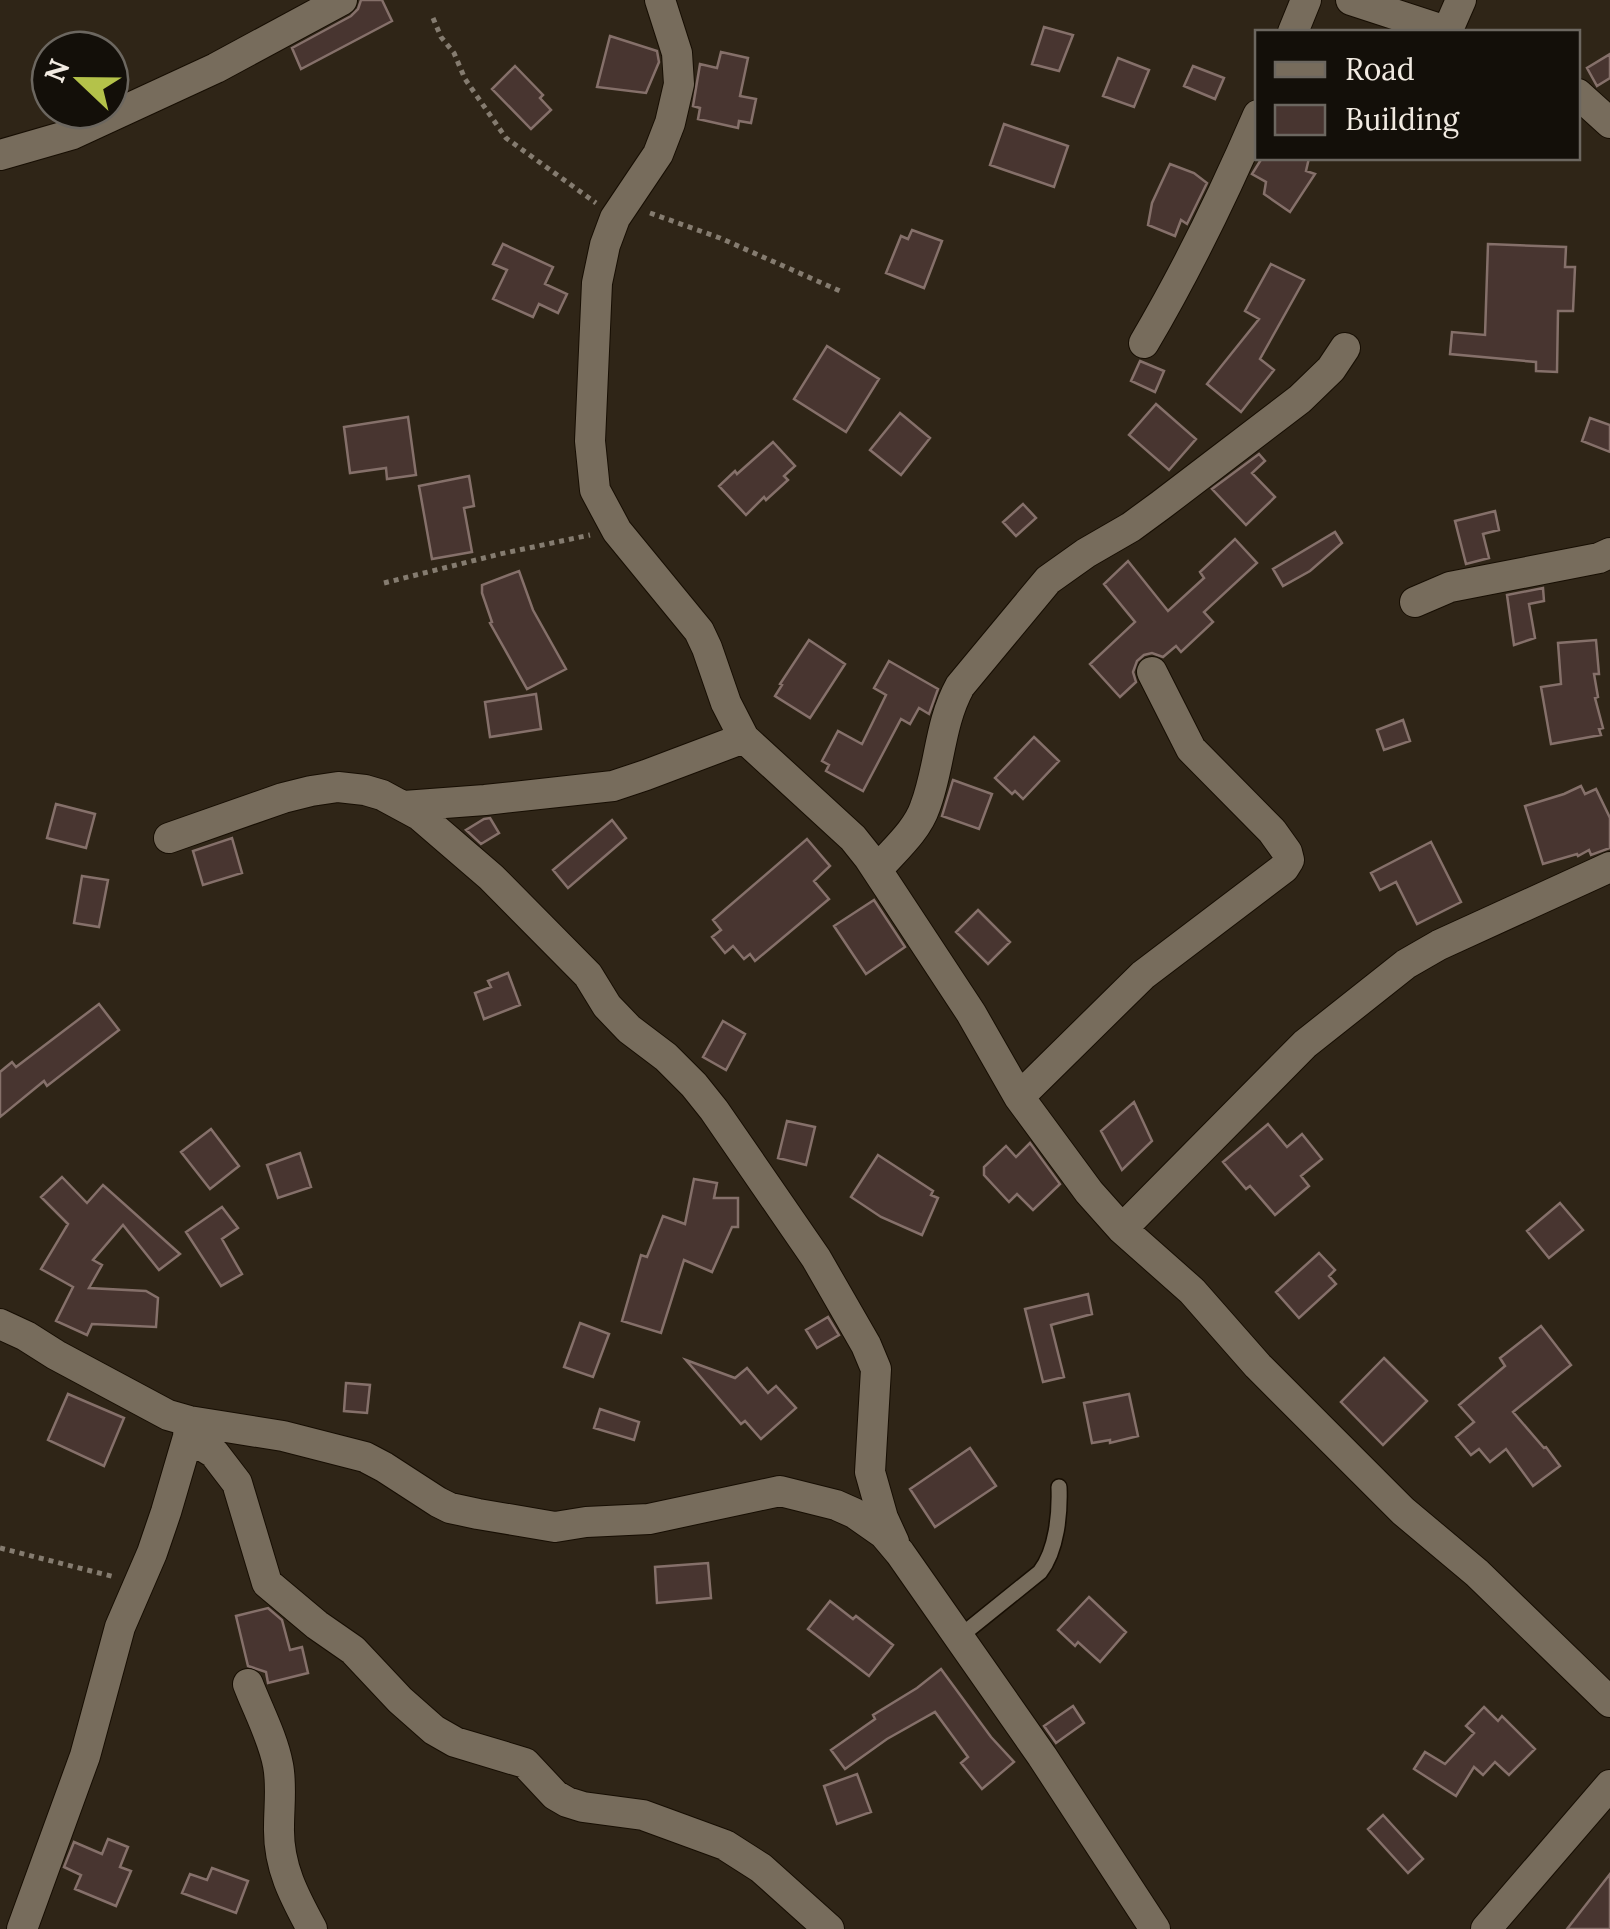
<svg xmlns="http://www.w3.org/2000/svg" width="1610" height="1929" font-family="Lora,serif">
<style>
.building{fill:#483530;stroke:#85706a;stroke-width:2.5}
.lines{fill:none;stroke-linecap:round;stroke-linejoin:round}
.lane-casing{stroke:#170e03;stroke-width:18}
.street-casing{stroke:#170e03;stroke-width:32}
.secondary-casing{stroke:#170e03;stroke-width:32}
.path{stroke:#857c70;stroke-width:5;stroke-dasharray:5 5;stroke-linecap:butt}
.lane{stroke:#776c5c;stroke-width:15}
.street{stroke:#776c5c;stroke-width:30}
.secondary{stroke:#776c5c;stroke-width:30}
</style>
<rect width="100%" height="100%" fill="#2f2517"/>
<path class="building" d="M361 0H382L392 21 301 69 292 48 351 16 358 9Z
M1044 27 1073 35 1059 71 1032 64Z
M610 36 657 51 659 62 646 93 597 87Z
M721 52 748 58 740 96 756 99 751 123 739 121 738 128 698 119 700 108 693 106 700 64 717 68Z
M1610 54V78L1597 86 1587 68Z
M1118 58 1149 70 1134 107 1103 96Z
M515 66 543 95 540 98 551 110 531 129 492 89Z
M1193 66 1224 78 1215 99 1184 86Z
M1004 124 1068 146 1054 187 990 165Z
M1262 158H1309L1306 171 1315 174 1290 212 1264 194 1266 182 1252 174Z
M1170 164 1194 173 1207 183 1187 224 1181 220 1175 236 1148 225 1152 203Z
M912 230 942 241 924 288 886 273 901 236 908 239Z
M503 244 553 267 545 284 567 294 558 313 539 304 533 317 493 299 507 270 493 264Z
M1488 244 1566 247 1565 267H1575L1573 311H1558L1557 372 1536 371V362L1450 354 1452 332 1485 335Z
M1271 264 1304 280 1260 359 1274 370 1241 412 1207 384 1259 319 1245 311Z
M827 346 879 379 846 432 794 399Z
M1140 361 1164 371 1155 392 1131 381Z
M1156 404 1196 439 1169 470 1129 435Z
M900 413 930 438 901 475 870 450Z
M408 417 416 475 387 479 386 468 350 473 344 427Z
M1590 418 1610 425V452L1582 441Z
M773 442 795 466 784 476 788 480 766 500 764 497 746 515 719 486 735 471 737 474Z
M1259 454 1265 461 1252 473 1275 497 1246 525 1212 489Z
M469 476 474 506 464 508 472 552 432 559 419 486Z
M1023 504 1036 518 1016 536 1003 522Z
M1495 511 1499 530 1483 534 1489 558 1466 564 1455 521Z
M1335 532 1342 543 1310 571 1283 586 1273 569Z
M1235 539 1257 563 1204 612 1213 622 1181 652 1176 646 1163 657 1152 653 1144 655 1137 661 1133 672 1136 682 1120 697 1090 664 1135 622 1104 584 1128 561 1168 611 1204 578 1200 572Z
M519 571 533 610 566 669 527 689 490 623 492 622 482 593V585Z
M1543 588 1544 601 1529 604 1535 638 1514 645 1507 595Z
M809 640 845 664 810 718 775 696 782 685 780 684Z
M1596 640 1599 674H1594L1598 697 1595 698 1603 728 1599 729 1601 735 1551 744 1541 687 1561 684 1558 643Z
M889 661 938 689 929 714 919 708 910 724 901 719 863 791 826 771 829 765 822 761 838 731 862 744 886 695 874 688Z
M536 694 541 729 490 737 485 702Z
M1403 720 1410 741 1384 750 1377 730Z
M1034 737 1059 761 1023 799 1015 791 1012 794 995 778Z
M953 780 992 794 979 829 942 816Z
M1581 786 1585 794 1596 789 1610 818V848L1591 855 1589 850 1578 856 1577 854 1543 864 1525 806 1564 794Z
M56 804 95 814 86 848 47 838Z
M490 818 499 833 481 844 466 830 484 819Z
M612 820 626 838 568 888 553 870Z
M232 838 242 873 203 885 193 851Z
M807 839 830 866 814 881 829 899 755 961 750 954 744 959 733 946 725 953 712 937 721 930 713 920Z
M1431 842 1461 902 1417 924 1396 882 1380 890 1371 873Z
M82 876 108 880 99 927 74 923Z
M874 900 905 947 866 974 834 926Z
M978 910 1010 942 988 964 956 932Z
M508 973 520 1005 484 1019 475 993 491 987 488 981Z
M99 1004 119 1030 47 1086 44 1081 0 1117V1072L12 1062 16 1067Z
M723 1021 745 1034 726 1070 703 1057Z
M1134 1102 1152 1141 1122 1170 1101 1131Z
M787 1121 815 1127 806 1165 778 1158Z
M1268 1124 1287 1147 1302 1134 1322 1159 1301 1176 1309 1186 1275 1215 1250 1186 1246 1189 1223 1162Z
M211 1129 239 1166 210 1189 181 1152Z
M1030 1143 1060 1184 1033 1210 1017 1194 1009 1202 984 1175V1167L1006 1146 1016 1157Z
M300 1153 311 1187 278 1198 267 1165Z
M878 1155 933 1191 931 1195 938 1198 922 1235 881 1217 851 1197Z
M62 1177 87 1203 103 1185 180 1254 159 1270 123 1225 93 1260 102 1265 89 1288 146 1291 158 1298 156 1327 92 1324 87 1335 56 1321 73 1287 41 1269 68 1224 41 1197Z
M694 1179 717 1183 714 1198H738V1227H732L712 1272 684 1260 661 1333 622 1321 641 1255 647 1257 663 1216 685 1224Z
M1560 1203 1583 1230 1549 1258 1527 1231Z
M222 1207 238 1228 222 1239 242 1274 221 1286 186 1232Z
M1319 1253 1335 1270 1329 1276 1336 1284 1299 1318 1276 1292Z
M1088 1294 1092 1314 1051 1325 1064 1377 1043 1382 1025 1309Z
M828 1317 839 1335 817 1348 806 1330Z
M580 1323 609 1334 593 1377 564 1367Z
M1541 1326 1571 1365 1513 1412 1544 1448 1546 1447 1560 1466 1533 1486 1506 1449 1490 1462 1479 1449 1471 1455 1456 1437 1474 1422 1459 1405 1505 1366 1500 1358Z
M1384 1358 1427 1401 1383 1445 1341 1402Z
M686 1360 735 1378 747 1368 768 1393 776 1386 796 1408 761 1439 745 1421 741 1424Z
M346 1383 370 1385 367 1413 344 1411Z
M68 1394 124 1418 104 1466 48 1440Z
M1129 1394 1138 1436 1110 1443V1440L1092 1443 1084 1403Z
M600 1409 639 1422 634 1440 594 1428Z
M970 1448 996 1486 935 1527 910 1489Z
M708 1563 711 1598 657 1603 655 1567Z
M1089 1597 1126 1632 1100 1662 1078 1642 1075 1646 1058 1630Z
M830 1601 853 1619 856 1616 893 1645 869 1676 808 1629Z
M268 1608 282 1620 290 1650 302 1647 308 1673 268 1683 266 1672 248 1666 236 1616Z
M941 1669 991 1737 1014 1762 982 1789 961 1763 968 1757 935 1712 887 1739 845 1769 831 1750 875 1719 873 1715 917 1688Z
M1073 1706 1084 1723 1056 1743 1044 1726Z
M1484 1707 1498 1721 1502 1716 1535 1749 1509 1775 1495 1762 1483 1775 1474 1767 1456 1796 1414 1769 1425 1752 1445 1764 1474 1733 1466 1726Z
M857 1774 871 1812 837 1824 824 1786Z
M1383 1815 1423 1859 1408 1873 1368 1829Z
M108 1839 128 1847 120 1867 131 1871 116 1906 75 1889 81 1875 64 1867 74 1842 102 1854Z
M212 1868 248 1881 236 1913 182 1893 190 1874 207 1880Z
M1610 1874V1929H1567Z"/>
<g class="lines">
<defs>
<path id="lane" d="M958 1638 1040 1572C1057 1550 1060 1513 1059 1487"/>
<path id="street" d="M660 0 677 53 679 84 670 123 658 154 615 218 605 245 597 283 590 441 595 490 617 531 699 631 707 648 726 703 744 738 853 838 869 858 971 1013 1019 1097 1089 1192 1122 1229 1192 1291 1258 1366 1403 1511 1477 1573 1610 1702
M1351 0 1449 32
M1293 32 1306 0
M1447 32 1461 0
M1578 94 1610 123
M0 155 73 134 216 68 342 0
M1144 343C1187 270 1224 194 1258 115
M1415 602 1450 587 1599 558 1610 553
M404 806 485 800 613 786 646 775 744 738
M169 838 283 798 311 791 338 787 365 790 382 795 419 815 491 877 588 975 607 1006 629 1029 666 1057 694 1085 714 1110 816 1258 866 1345 876 1369 870 1472 883 1518 894 1542
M877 870C893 851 917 831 925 807 940 768 939 724 960 686L1048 580 1086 553 1131 527 1161 505 1300 399 1331 369 1345 348
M1019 1097 1143 975 1284 868 1289 860 1287 852 1272 831 1191 749 1152 672
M1122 1229 1305 1044 1406 964 1439 945 1610 867
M0 1324 26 1336 56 1355 168 1415 189 1421 283 1436 365 1457 384 1467 438 1502 450 1508 478 1514 555 1527 586 1522 649 1519 780 1491 836 1505 854 1513 884 1534 900 1553 1042 1756 1155 1929
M188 1437 214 1453 237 1483 267 1583 317 1625 353 1650 400 1700 434 1730 455 1742 525 1763 555 1795 567 1802 583 1807 643 1815 725 1845 761 1868 829 1929
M248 1684C258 1710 273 1738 278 1765 282 1785 279 1806 279 1827 278 1866 294 1896 312 1929
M22 1929 85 1756 120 1627 152 1553 166 1512 188 1437 189 1421"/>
<path id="secondary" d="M1486 1929 1610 1785"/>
</defs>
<use href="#lane" class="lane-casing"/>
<use href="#street" class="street-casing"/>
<use href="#secondary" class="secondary-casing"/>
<path class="path" d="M433 18 441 37 454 53 465 79 506 138 596 203
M650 213 720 238 840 291
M384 583 500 554 590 535
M0 1548 115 1577"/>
<use href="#lane" class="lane"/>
<use href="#street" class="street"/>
<use href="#secondary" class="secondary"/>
</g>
<rect x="1255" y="30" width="325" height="130" fill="#130f09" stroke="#6c6760" stroke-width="2.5"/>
<rect x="1275" y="62" width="50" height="15" fill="#776c5c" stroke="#6c6760" stroke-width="2.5"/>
<text x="1345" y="80" font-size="30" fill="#f2ebe2">Road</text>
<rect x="1275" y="105" width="50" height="30" fill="#483530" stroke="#6c6760" stroke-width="2.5"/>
<text x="1345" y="130" font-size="30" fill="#f2ebe2">Building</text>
<g transform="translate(80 80) rotate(292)"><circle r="48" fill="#130f09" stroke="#6c6760" stroke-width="2.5"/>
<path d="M0-8L18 38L0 25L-18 38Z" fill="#b4c24a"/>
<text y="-15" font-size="28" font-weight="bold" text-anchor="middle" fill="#f2ebe2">N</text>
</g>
</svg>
